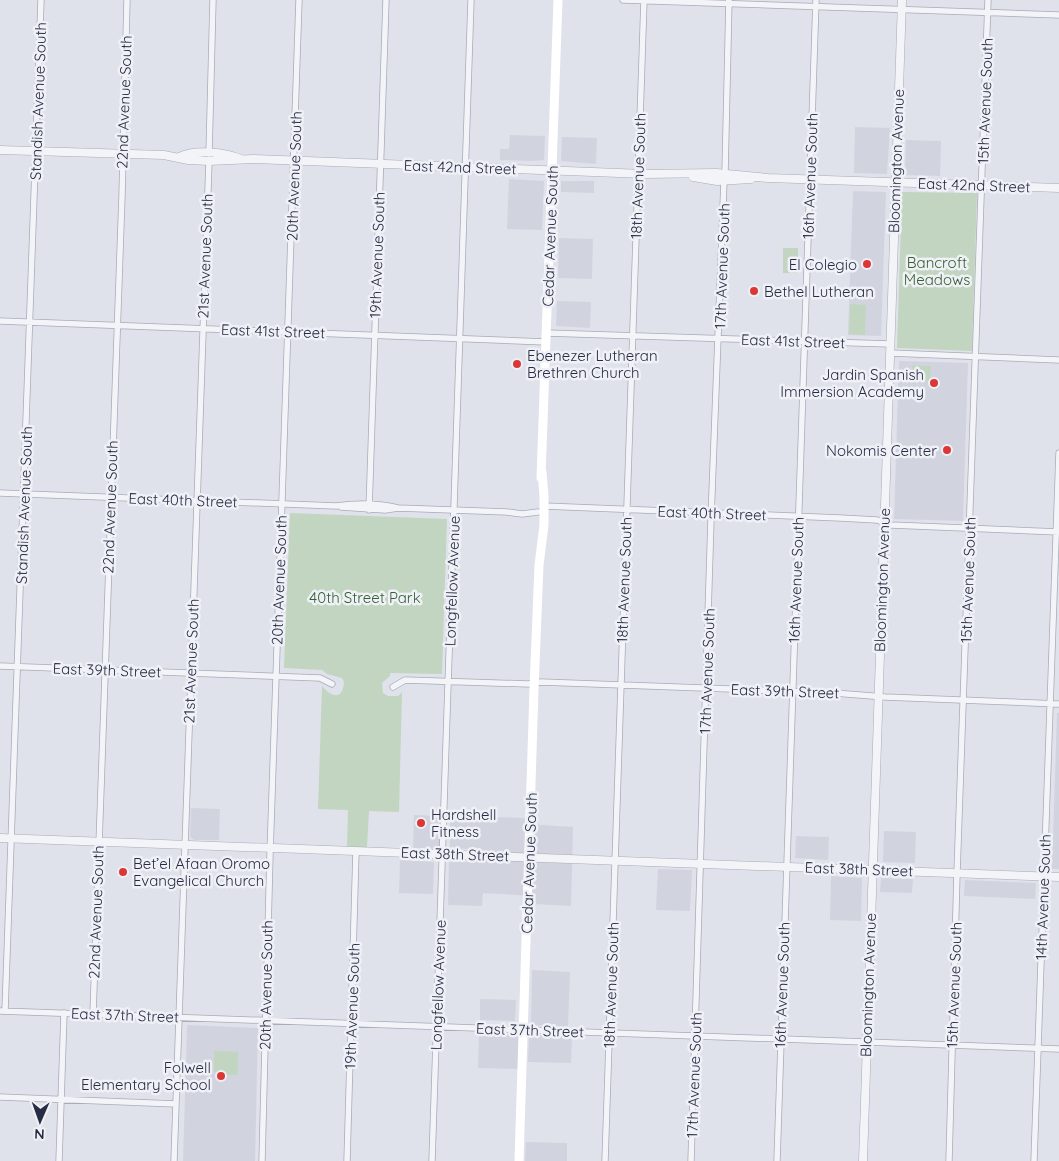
<svg xmlns="http://www.w3.org/2000/svg" width="1059" height="1161" font-family="Quicksand,sans-serif">
<style>
.built{fill:#d1d4df}
.green{fill:#c2d5c0}
.lines{fill:none;stroke-linecap:round;stroke-linejoin:round}
.minor-casing{stroke:#a8abb8;stroke-width:7}
.tertiary-casing{stroke:#a8abb8;stroke-width:9}
.minor{stroke:#f3f4f8;stroke-width:5.5}
.tertiary{stroke:#f3f4f8;stroke-width:8}
.secondary{stroke:#fff;stroke-width:9}
.poi-dot{fill:#dc3737;stroke:#eff1f7;stroke-width:2}
.labels{text-anchor:middle;dominant-baseline:central;stroke-width:5;stroke-linejoin:round;paint-order:stroke}
.street-label{font-size:15px;fill:#262c43;stroke:#eff1f7}
.park-label{font-size:15px;fill:#346032;stroke:#eff1f7}
.poi-label{font-size:15px;fill:#262c43;stroke:#eff1f7;text-anchor:end}
</style>
<rect width="100%" height="100%" fill="#dfe2ea"/>
<path class="built" d="M855 127 890 128 887 174 854 173Z
M510 135 545 136 544 160 533 161 500 160V149H509Z
M562 137 597 138 596 164 561 161Z
M906 140 941 141 940 176 905 175Z
M509 179 544 181 542 230 507 229Z
M561 181H594V193L561 192Z
M853 191 886 192 881 336 848 335Z
M559 238 593 239 592 279 558 278Z
M557 301 591 302 590 328 556 326Z
M899 361 968 363 963 521 894 519Z
M1057 713H1059V869H1052Z
M191 808 220 809 219 840H194L191 838 190 836Z
M414 815 441 816 440 845 437 849 413 848Z
M450 816 525 818 526 824 573 827 571 906 534 904V896L483 893 482 906 448 905 449 862H484L483 850 450 848Z
M884 831 916 832 915 863 883 862Z
M796 836 829 837 828 860 795 858Z
M400 860 434 862 433 894 399 893Z
M658 869 692 870 690 911 656 910Z
M831 876 862 878 861 921 830 920Z
M881 878 913 879 912 893 880 892Z
M965 880 1036 883 1035 899 964 896Z
M532 970 570 972 568 1027 531 1025Z
M480 999 516 1000 515 1021 480 1020Z
M187 1025 258 1028 255 1161H183Z
M479 1032 519 1035 520 1036 518 1069 478 1068Z
M533 1034 572 1035 571 1063 528 1062 529 1038Z
M526 1142 567 1143V1161H525Z"/>
<path class="green" d="M902 192 977 193 972 351 897 348Z
M783 248H798V273H783Z
M850 304 866 305 865 335 849 334Z
M912 366H931L930 381 912 380Z
M290 513 447 519 442 674 390 673V676L382 683 383 693 388 696H398L402 692 399 812 369 811 367 847H347L348 810 318 809 322 686C331 697 343 701 344 682L342 678 327 674 322 670 284 668Z
M214 1051 238 1052V1075L217 1074 214 1071Z"/>
<g class="lines">
<defs>
<path id="minor" d="M623 0 1059 15
M209 154 213 0
M725 173 729 0
M0 321 546 342
M546 333 890 344
M890 353 1059 360
M0 493 336 506C357 503 378 503 398 508L507 512 522 514 538 512
M544 506 840 518 877 520 891 525 1059 532
M341 507 385 510 398 508
M369 510 386 0
M0 666 320 678 332 684
M393 687 405 680 528 684 541 682 834 693 885 697 1059 704
M0 1011 1059 1049
M5 1011 41 0
M93 1014 122 196 127 0
M0 1097 176 1104
M59 1161 64 1013
M174 1161 209 161
M262 1161 270 854 299 0
M347 1161 356 851
M432 1161 471 0
M605 1161 644 0
M691 1161 711 519 724 181
M777 1161 816 0
M949 1161 957 873 988 0
M1034 1161 1059 453"/>
<path id="tertiary" d="M0 150 164 155 188 160 209 161 253 159 645 174 716 173 768 178 1059 188
M179 157C195 149 225 152 241 159
M693 177 717 181 751 179
M0 838 1059 877
M863 1161 902 0"/>
</defs>
<use href="#minor" class="minor-casing"/>
<use href="#tertiary" class="tertiary-casing"/>
<use href="#minor" class="minor"/>
<use href="#tertiary" class="tertiary"/>
<path class="secondary" d="M541 478 558 0
M519 1161 534 689 539 565 544 525V496L542 472"/>
</g>
<g class="poi-dot">
<circle cx="867" cy="264" r="5"/>
<circle cx="754" cy="291" r="5"/>
<circle cx="517" cy="364" r="5"/>
<circle cx="934" cy="383" r="5"/>
<circle cx="947" cy="450" r="5"/>
<circle cx="421" cy="823" r="5"/>
<circle cx="123" cy="872" r="5"/>
<circle cx="221" cy="1076" r="5"/>
</g>
<g class="labels">
<g class="street-label">
<text transform="translate(38 101) rotate(-88)">Standish Avenue South</text>
<text transform="translate(985 101) rotate(-88)">15th Avenue South</text>
<text transform="translate(124 102) rotate(-88)">22nd Avenue South</text>
<text transform="translate(896 161) rotate(-88)">Bloomington Avenue</text>
<text transform="translate(460 167) rotate(2)">East 42nd Street</text>
<text transform="translate(294 176) rotate(-88)">20th Avenue South</text>
<text transform="translate(638 176) rotate(-88)">18th Avenue South</text>
<text transform="translate(810 176) rotate(-88)">16th Avenue South</text>
<text transform="translate(974 185) rotate(2)">East 42nd Street</text>
<text transform="translate(550 236) rotate(-88)">Cedar Avenue South</text>
<text transform="translate(377 255) rotate(-88)">19th Avenue South</text>
<text transform="translate(205 256) rotate(-88)">21st Avenue South</text>
<text transform="translate(722 266) rotate(-88)">17th Avenue South</text>
<text transform="translate(273 331) rotate(2)">East 41st Street</text>
<text transform="translate(793 341) rotate(2)">East 41st Street</text>
<text transform="translate(183 500) rotate(2)">East 40th Street</text>
<text transform="translate(24 505) rotate(-88)">Standish Avenue South</text>
<text transform="translate(110 507) rotate(-88)">22nd Avenue South</text>
<text transform="translate(712 513) rotate(2)">East 40th Street</text>
<text transform="translate(279 580) rotate(-88)">20th Avenue South</text>
<text transform="translate(624 580) rotate(-88)">18th Avenue South</text>
<text transform="translate(796 580) rotate(-88)">16th Avenue South</text>
<text transform="translate(882 580) rotate(-88)">Bloomington Avenue</text>
<text transform="translate(968 580) rotate(-88)">15th Avenue South</text>
<text transform="translate(452 581) rotate(-88)">Longfellow Avenue</text>
<text transform="translate(191 661) rotate(-88)">21st Avenue South</text>
<text transform="translate(107 670) rotate(2)">East 39th Street</text>
<text transform="translate(707 671) rotate(-88)">17th Avenue South</text>
<text transform="translate(785 691) rotate(2)">East 39th Street</text>
<text transform="translate(455 854) rotate(2)">East 38th Street</text>
<text transform="translate(529 863) rotate(-88)">Cedar Avenue South</text>
<text transform="translate(859 869) rotate(2)">East 38th Street</text>
<text transform="translate(1043 897) rotate(-88)">14th Avenue South</text>
<text transform="translate(96 912) rotate(-88)">22nd Avenue South</text>
<text transform="translate(266 985) rotate(-89)">20th Avenue South</text>
<text transform="translate(438 985) rotate(-88)">Longfellow Avenue</text>
<text transform="translate(611 985) rotate(-88)">18th Avenue South</text>
<text transform="translate(782 985) rotate(-88)">16th Avenue South</text>
<text transform="translate(868 985) rotate(-88)">Bloomington Avenue</text>
<text transform="translate(954 985) rotate(-88)">15th Avenue South</text>
<text transform="translate(352 1006) rotate(-88)">19th Avenue South</text>
<text transform="translate(125 1015) rotate(2)">East 37th Street</text>
<text transform="translate(530 1030) rotate(2)">East 37th Street</text>
<text transform="translate(694 1075) rotate(-88)">17th Avenue South</text>
</g>
<g class="park-label">
<text x="937" y="262">Bancroft<tspan x="937" dy="17">Meadows</tspan></text>
<text x="365" y="597">40th Street Park</text>
</g>
<g class="poi-label">
<text x="857" y="264">El Colegio</text>
<text x="764" y="291" text-anchor="start">Bethel Lutheran</text>
<text x="527" y="355" text-anchor="start">Ebenezer Lutheran<tspan x="527" dy="17">Brethren Church</tspan></text>
<text x="924" y="374">Jardin Spanish<tspan x="924" dy="17">Immersion Academy</tspan></text>
<text x="937" y="450">Nokomis Center</text>
<text x="431" y="814" text-anchor="start">Hardshell<tspan x="431" dy="17">Fitness</tspan></text>
<text x="133" y="863" text-anchor="start">Bet’el Afaan Oromo<tspan x="133" dy="17">Evangelical Church</tspan></text>
<text x="211" y="1067">Folwell<tspan x="211" dy="17">Elementary School</tspan></text>
</g>
</g>
<g transform="translate(40 1121) rotate(182)" stroke="#eff1f7" stroke-width="4" paint-order="stroke">
<path d="M0-4L9 19L0 12L-9 19Z" fill="#262c43"/>
<text y="-8" font-size="14" font-weight="bold" text-anchor="middle" fill="#262c43">N</text>
</g>
</svg>
